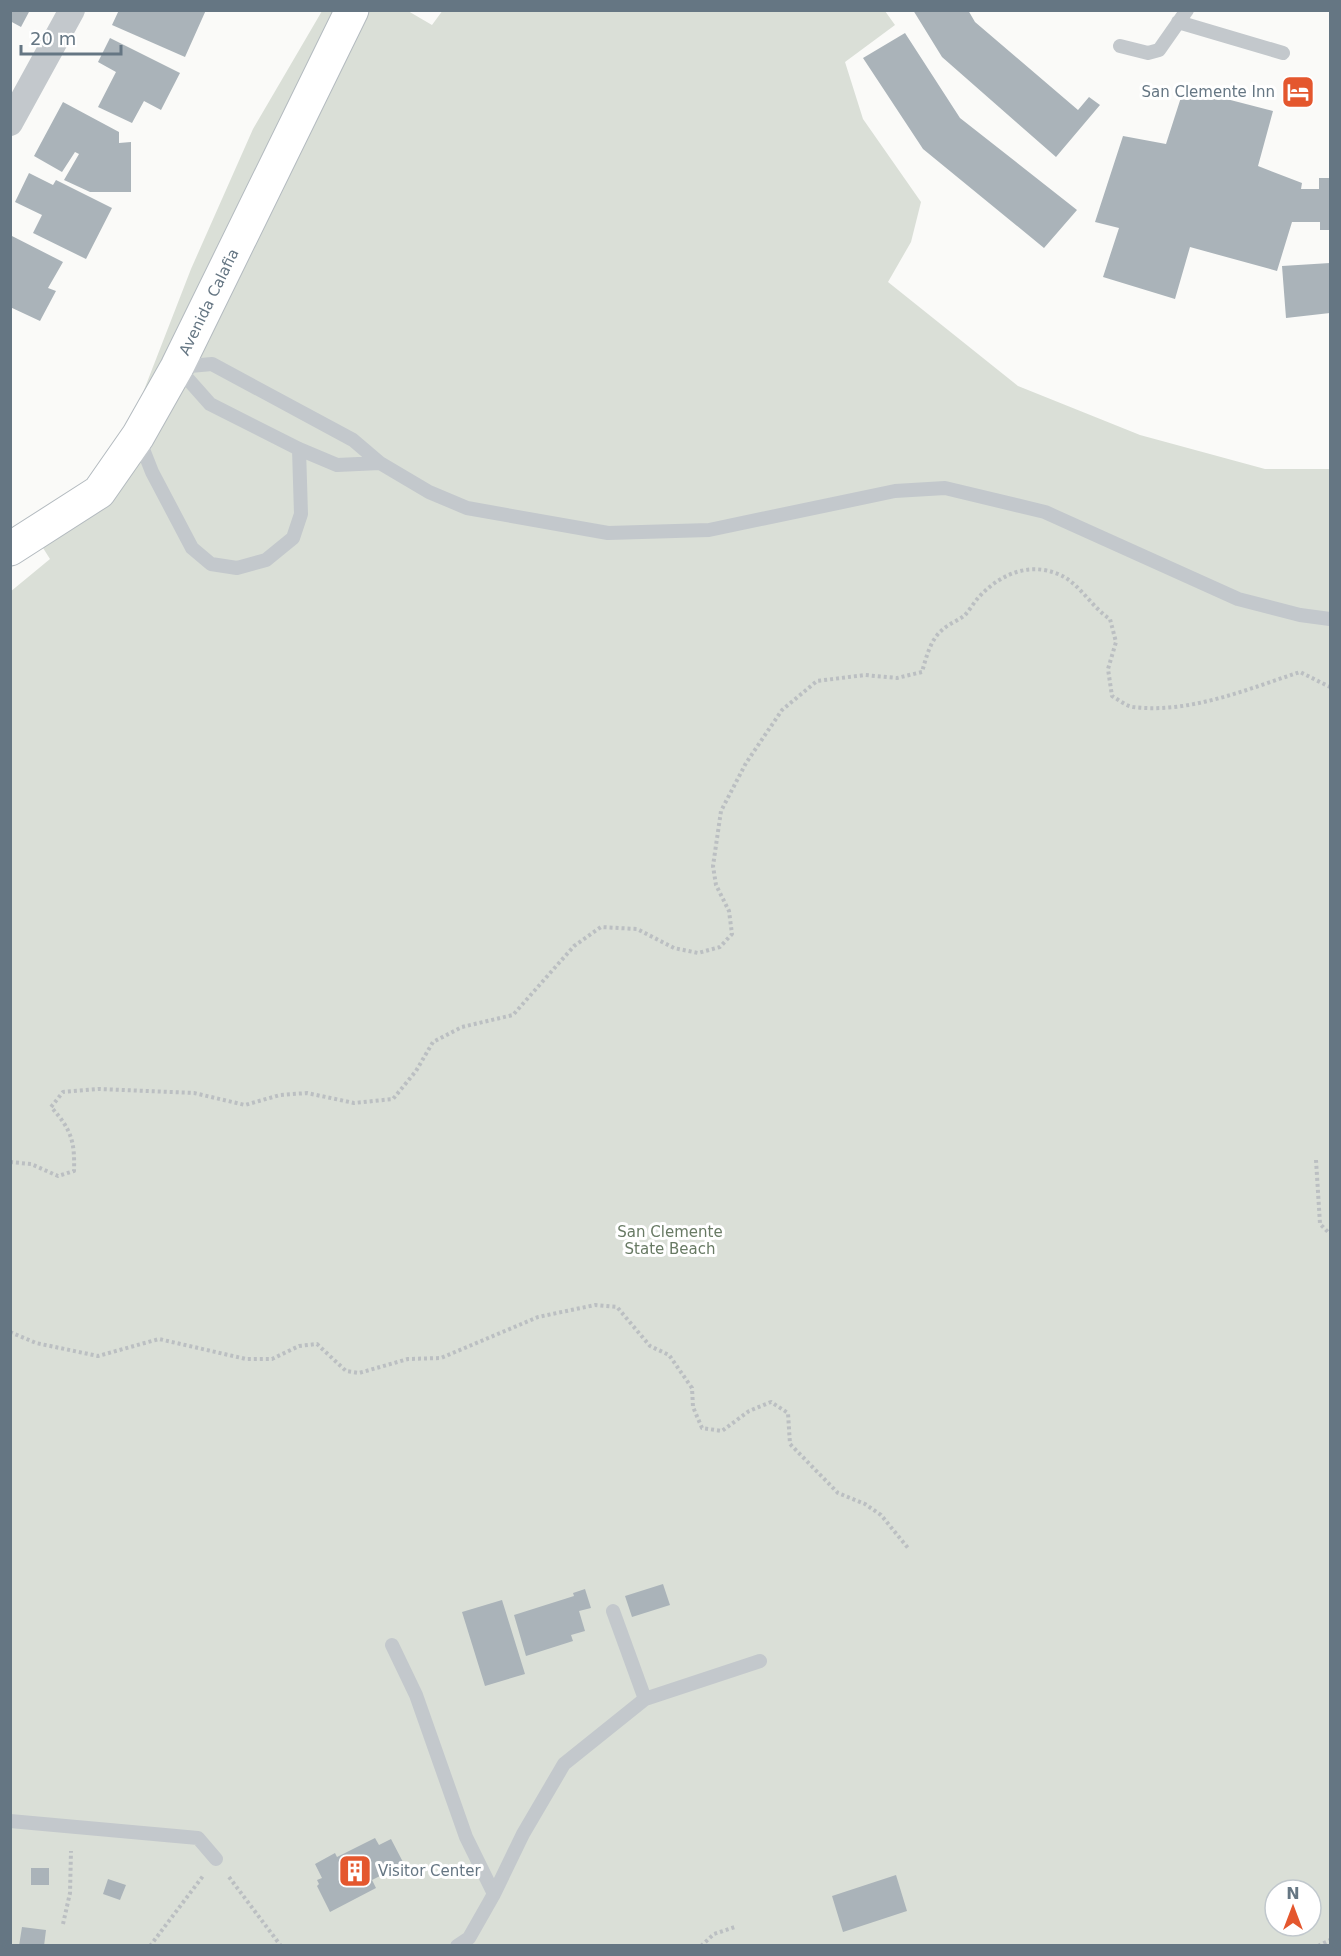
<svg xmlns="http://www.w3.org/2000/svg" width="1341" height="1956" font-family="'DejaVu Sans',sans-serif">
<style>
.green{fill:#dadfd7;fill-rule:evenodd}
.building{fill:#aab3b9}
.lines{fill:none;stroke-linecap:round;stroke-linejoin:round}
.secondary-casing{stroke:#b3babf;stroke-width:35}
.path{stroke:#bbbfc2;stroke-width:4;stroke-dasharray:3 3;stroke-linecap:butt}
.lane{stroke:#c3c8cc;stroke-width:14}
.street{stroke:#c3c8cc;stroke-width:26}
.secondary{stroke:#fff;stroke-width:33}
.labels{text-anchor:middle;dominant-baseline:central;stroke-width:6;stroke-linejoin:round;paint-order:stroke}
.poi-label{font-size:15px;fill:#657683;stroke:#fff;text-anchor:end}
.street-label{font-size:15px;fill:#657683;stroke:#fff}
.park-label{font-size:15px;fill:#687a64;stroke:#fff}
</style>
<rect width="100%" height="100%" fill="#fafaf8"/>
<path class="green" d="M443 10 885 11 895 25 845 62 863 119 921 202 911 242 888 282 1018 386 1140 435 1265 469H1330V1945H11L10 592 50 559 31 529 118 457 191 269 253 129 322 11H408L432 25ZM1275 1890H1311V1926H1275Z"/>
<path class="building" d="M10 10H30L21 27 10 21Z
M119 10H206L185 57 112 25Z
M913 10H968L975 22 1078 110 1089 97 1100 105 1056 157 942 57Z
M905 33 960 118 1077 210 1044 248 923 149 863 58Z
M110 38 180 73 161 110 144 101 132 123 98 107 116 72 98 62Z
M1184 88 1273 111 1258 166 1302 183 1301 189H1319V178H1330V230H1320V222H1292L1277 271 1190 247 1175 299 1103 277 1119 228 1095 222 1123 136 1166 144Z
M63 102 119 132V143L131 142V192H90L64 180 79 154 75 152 62 172 34 156Z
M29 173 53 185 56 180 112 208 86 259 33 233 42 215 15 202Z
M10 235 63 262 48 288 56 291 40 321 10 307Z
M1330 263V313L1286 318 1282 266Z
M663 1584 670 1605 632 1617 625 1596Z
M585 1589 591 1608 579 1611 585 1631 571 1635 573 1641 526 1656 514 1615 574 1596 573 1593Z
M502 1600 525 1674 485 1686 462 1612Z
M375 1838 379 1845 391 1839 404 1864 372 1880 376 1888 330 1912 317 1886 319 1884 317 1880 322 1878 315 1864 335 1853 337 1857Z
M31 1868H49V1885H31Z
M896 1875 907 1911 843 1932 832 1896Z
M108 1879 126 1885 120 1900 103 1894Z
M22 1927 46 1930 44 1946H19Z"/>
<g class="lines">
<defs>
<path id="secondary" d="M10 549 99 492 138 436 177 367 352 10"/>
</defs>
<use href="#secondary" class="secondary-casing"/>
<path class="path" d="M1316 1160 1320 1224 1328 1232
M10 1162 31 1164 58 1176 74 1171C75 1141 71 1129 51 1107L63 1092 99 1089 194 1093 245 1105 280 1095 307 1093 354 1103 393 1099 416 1071 433 1042 462 1027 513 1015 574 946 601 927 637 929 674 948 698 953 720 947 732 934 729 911 716 885 713 866 721 811 746 763 782 710 817 681 865 675 897 678 922 672C926 658 930 641 941 631 948 624 958 621 965 615 970 610 974 602 979 597 1000 574 1029 562 1058 574 1079 582 1091 607 1110 619L1116 642 1108 669 1112 696C1119 700 1126 706 1133 707 1189 714 1248 689 1300 672L1330 687
M10 1332 36 1343 98 1356 159 1339 246 1359H272L299 1346 317 1344 346 1371 359 1373 408 1359 441 1358 538 1317 595 1305 617 1307 650 1346 669 1355 692 1388 693 1407 702 1428 722 1431 749 1411 771 1402 788 1413 790 1444 838 1493 865 1504 881 1515 908 1548
M229 1877 281 1946
M63 1924 70 1893 71 1851
M150 1946 203 1876
M701 1946 714 1934 735 1927
M1318 1946 1330 1940"/>
<path class="lane" d="M1178 22 1283 53
M1120 46 1148 53 1159 50 1187 10
M179 367 212 364 353 440 380 463 429 492 467 508 608 533 709 530 895 491 945 488 1045 512 1238 599 1300 615 1330 619
M178 368 210 404 299 449 337 465 380 463
M139 439 152 472 192 548 211 564 237 568 266 560 293 538 301 514 299 449
M392 1645 416 1695 466 1837 494 1894 469 1938 457 1946
M645 1699 760 1661
M10 1821 198 1838 216 1859
M494 1894 523 1834 564 1764 645 1699 613 1611"/>
<path class="street" d="M10 123 72 10"/>
<use href="#secondary" class="secondary"/>
</g>
<defs>
<symbol id="hotel-square" viewBox="-11 -11 22 22"><rect x="-9" y="-9" width="18" height="18" rx="4" fill="#e4572e" stroke="#fff"/><path d="M-6-4.5h1.5V1H6V5H4.5V3h-9V5H-6ZM-4 0a1.8 1.8 0 1 1 3.6 0ZM.5 0V-2.5h3Q6-2.5 6 0Z" fill="#fff"/></symbol>
<symbol id="building-square" viewBox="-11 -11 22 22"><rect x="-9" y="-9" width="18" height="18" rx="4" fill="#e4572e" stroke="#fff"/><path d="M-4-6H4V6H1V3H-1V6H-4ZM-2.5-4.3h1.7v1.8h-1.7ZM.8-4.3h1.7v1.8H.8ZM-2.5-1h1.7V.8h-1.7ZM.8-1h1.7V.8H.8Z" fill="#fff"/></symbol>
</defs>
<g fill-rule="evenodd">
<use href="#hotel-square" x="1279" y="73" width="38" height="38"/>
<use href="#building-square" x="336" y="1852" width="38" height="38"/>
</g>
<g class="labels">
<g class="poi-label">
<text x="1275" y="92">San Clemente Inn</text>
<text x="378" y="1871" text-anchor="start">Visitor Center</text>
</g>
<g class="street-label">
<text transform="translate(209 302) rotate(-64)">Avenida Calafia</text>
</g>
<g class="park-label">
<text x="670" y="1232">San Clemente<tspan x="670" dy="17">State Beach</tspan></text>
</g>
</g>
<rect width="1341" height="1956" fill="none" stroke="#657683" stroke-width="24"/>
<g transform="translate(1293 1908)"><circle r="28" fill="#ffffff" stroke="#c1c8cd" stroke-width="1.5"/>
<path d="M0-4.5L10 22L0 15L-10 22Z" fill="#e4572e"/>
<text y="-9" font-size="16" font-weight="bold" text-anchor="middle" fill="#657683">N</text>
</g>
<path d="M21 45v9h100v-9" fill="none" stroke="#657683" stroke-width="3"/>
<text x="30" y="45" font-size="18" fill="#657683" stroke="#ffffff" stroke-width="4.5" paint-order="stroke">20 m</text>
</svg>
